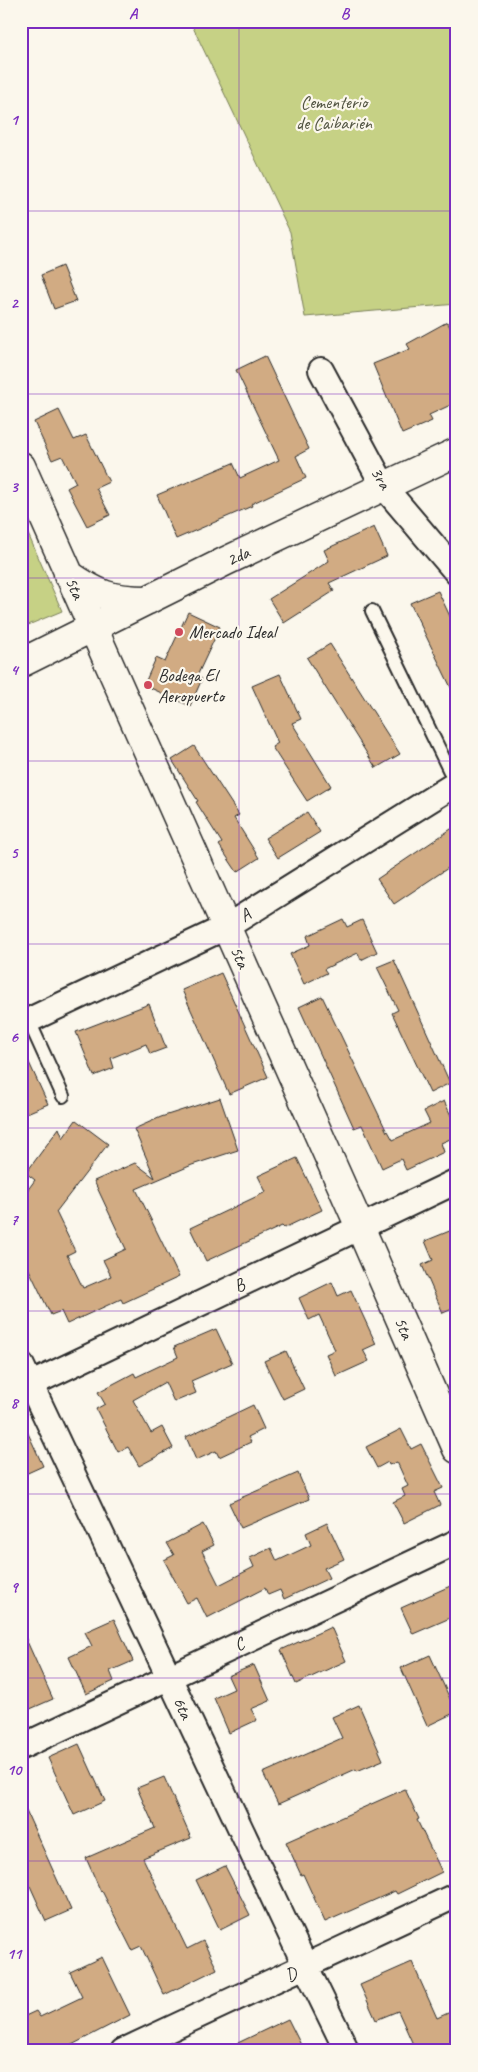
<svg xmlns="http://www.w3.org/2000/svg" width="478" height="2072" font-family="Caveat,sans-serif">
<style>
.green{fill:#c6d185;stroke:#787e58}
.building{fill:#d1ab83;stroke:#2b2b2b}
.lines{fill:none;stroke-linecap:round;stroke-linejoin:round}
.lane-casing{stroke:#2b2b2b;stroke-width:16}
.street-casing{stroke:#2b2b2b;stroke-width:28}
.secondary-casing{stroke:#2b2b2b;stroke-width:31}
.lane{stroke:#fbf7ec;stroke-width:12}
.street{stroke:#fbf7ec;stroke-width:24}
.secondary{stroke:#fbf7ec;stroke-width:28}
.grid{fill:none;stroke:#7b2cbf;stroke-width:1;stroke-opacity:0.55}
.poi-dot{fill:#d1495b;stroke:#fbf7ec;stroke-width:2}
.labels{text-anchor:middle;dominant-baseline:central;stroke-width:4.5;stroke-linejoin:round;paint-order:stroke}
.park-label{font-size:18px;fill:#525442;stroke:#fbf7ec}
.street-label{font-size:18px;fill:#2b2b2b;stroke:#fbf7ec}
.poi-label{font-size:18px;fill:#2b2b2b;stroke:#fbf7ec;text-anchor:start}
.neatline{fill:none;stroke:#7b2cbf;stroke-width:2}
.grid-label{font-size:16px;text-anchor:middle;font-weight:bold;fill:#7b2cbf}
</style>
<rect width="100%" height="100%" fill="#fbf7ec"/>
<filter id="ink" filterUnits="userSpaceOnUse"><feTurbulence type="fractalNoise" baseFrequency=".02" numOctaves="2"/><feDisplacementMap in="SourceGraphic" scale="10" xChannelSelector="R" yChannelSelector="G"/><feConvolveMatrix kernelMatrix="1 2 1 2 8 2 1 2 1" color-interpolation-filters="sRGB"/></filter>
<g filter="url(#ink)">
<path class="green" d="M190 21H457V304L305 317 290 232Z
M21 518 62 611 21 628Z"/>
<path class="building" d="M62 266 76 301 54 309 41 275Z
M447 322 457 339V402L429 415 432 421 402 434 373 364 410 349 407 344Z
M265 356 309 449 296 456 306 478 251 504 252 506 176 539 157 495 233 463 240 478 279 460 236 370Z
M59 410 74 440 86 435 109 482 96 488 110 515 87 526 67 488 76 483 62 456 52 460 34 422Z
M374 527 387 556 329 583 334 591 284 623 269 599 329 561 324 550Z
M438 591 457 631V700L410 603Z
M188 612 220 627 197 676 202 679 190 706 144 685 156 658 165 662Z
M330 644 400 754 376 768 307 658Z
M280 674 301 719 292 723 331 786 307 801 272 747 278 743 252 686Z
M194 746 239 815 234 818 259 858 237 872 219 845 222 843 196 802 198 801 172 760Z
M307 812 320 832 278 858 265 838Z
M457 825V862L394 904 377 879Z
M343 919 347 927 362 920 377 952 361 960 358 953 324 969 327 973 304 984 290 954 310 945 307 936Z
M394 960 450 1083 430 1093 392 1013 398 1010 377 967Z
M221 973 268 1077 229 1094 182 990Z
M322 996 387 1132 388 1131 393 1140 430 1123 424 1111 444 1101 457 1128V1136L441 1143 444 1152 406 1170 401 1159 382 1168 362 1125 354 1128 299 1007Z
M149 1004 166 1048 150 1054 146 1044 111 1058 114 1068 94 1076 76 1032Z
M21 1045 48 1104 27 1113 21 1101Z
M220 1098 238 1150 192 1165 136 1189 179 1277 123 1303 121 1299 67 1324 61 1311 51 1315 21 1253V1199L35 1180 26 1173 59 1128 63 1138 76 1120 108 1144 56 1212 75 1251 67 1255 83 1288 111 1276 103 1260 126 1249 94 1181 135 1163 155 1178 134 1129 161 1117Z
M297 1158 322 1210 284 1228 282 1226 206 1261 190 1228 266 1192 258 1176Z
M457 1228V1307L443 1313 422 1265 433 1260 425 1241Z
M332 1282 338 1296 351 1290 376 1344 363 1350 369 1361 336 1376 326 1354 335 1350 319 1315 309 1320 299 1298Z
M216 1329 232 1363 191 1381 196 1393 174 1402 165 1382 133 1400 151 1433 162 1427 173 1448 139 1466 128 1447 118 1452 96 1409 105 1404 98 1392 134 1373 136 1377 178 1357 174 1347Z
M286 1351 304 1389 283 1399 264 1361Z
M253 1405 264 1429 248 1437 251 1442 219 1457 216 1451 196 1460 186 1437Z
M21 1418 43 1466 21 1476Z
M401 1429 411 1449 421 1444 443 1488 434 1492 440 1505 404 1523 393 1502 405 1496 402 1489 408 1486 397 1462 389 1465 388 1462 377 1468 366 1447Z
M298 1473 309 1499 241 1528 229 1503Z
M327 1523 344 1559 324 1568 329 1578 284 1599 280 1590 268 1595 265 1588 207 1618 197 1598 187 1603 164 1560 174 1555 167 1543 203 1524 214 1545 202 1551 219 1585 254 1567 250 1558 271 1548 277 1561 311 1545 306 1533Z
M457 1583V1615L413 1634 401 1608Z
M114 1619 133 1661 110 1671 114 1681 86 1694 69 1657 92 1646 85 1632Z
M331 1627 346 1661 296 1684 281 1650Z
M21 1628 53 1699 21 1713Z
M430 1655 456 1712 427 1726 401 1668Z
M254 1665 270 1701 251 1709 257 1720 229 1733 214 1698 234 1689 228 1676Z
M359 1705 383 1760 357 1771 356 1769 278 1804 263 1773 342 1738 332 1717Z
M79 1744 105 1801 74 1815 48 1758Z
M164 1777 191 1838 143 1858 187 1949 203 1941 217 1969 164 1995 141 1946 132 1950 102 1891 101 1892 86 1858 155 1828 137 1788Z
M405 1789 419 1819 417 1820 442 1872 397 1894 395 1891 325 1922 303 1874 301 1875 286 1842Z
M21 1800 71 1910 46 1921 21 1866Z
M225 1866 250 1915 220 1930 196 1880Z
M102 1957 130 2015 60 2051H21V2018L36 2011 40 2017 82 1997 70 1972Z
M412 1962 437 2018 457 2009V2043L439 2051H416L398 2011 376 2020 360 1985Z
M288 2019 304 2051H221Z"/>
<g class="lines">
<defs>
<path id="lane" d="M372 611 456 784
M29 1021 63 1096"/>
<path id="street" d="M321 370 384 487 457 573
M21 1024 226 927 457 783
M21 1364 306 1967 347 2051
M21 1389 457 1181
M21 1747 457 1542
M123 2051 457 1895"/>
<path id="secondary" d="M21 466 360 1227 457 1449
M68 574C98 595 111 600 148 600
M21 663 226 561 457 452"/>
</defs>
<use href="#lane" class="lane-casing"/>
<use href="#street" class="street-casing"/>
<use href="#secondary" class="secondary-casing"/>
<use href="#lane" class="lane"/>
<use href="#street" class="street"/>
<use href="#secondary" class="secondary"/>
</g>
</g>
<path class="grid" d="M239 21V2051M21 211H457M21 394H457M21 578H457M21 761H457M21 944H457M21 1128H457M21 1311H457M21 1494H457M21 1678H457M21 1861H457"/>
<g class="poi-dot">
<circle cx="179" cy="632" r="5"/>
<circle cx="148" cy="685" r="5"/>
</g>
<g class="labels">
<g class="park-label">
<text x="334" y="102">Cementerio<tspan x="334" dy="21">de Caibarién</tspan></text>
</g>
<g class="street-label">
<text transform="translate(381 478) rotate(59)">3ra</text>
<text transform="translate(238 556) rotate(-25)">2da</text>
<text transform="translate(75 588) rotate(66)">5ta</text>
<text transform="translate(245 915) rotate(-32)">A</text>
<text transform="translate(240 957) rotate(66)">5ta</text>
<text transform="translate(239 1285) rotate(-26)">B</text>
<text transform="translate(404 1328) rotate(67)">5ta</text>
<text transform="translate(239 1644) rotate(-25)">C</text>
<text transform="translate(183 1708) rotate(65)">6ta</text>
<text transform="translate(291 1974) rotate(-25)">D</text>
</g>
<g class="poi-label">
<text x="189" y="632">Mercado Ideal</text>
<text x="158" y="675">Bodega El<tspan x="158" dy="21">Aeropuerto</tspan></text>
</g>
</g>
<rect width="478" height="2072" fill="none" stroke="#fbf7ec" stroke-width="55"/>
<rect x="28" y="28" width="422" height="2016" class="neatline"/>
<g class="grid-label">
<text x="133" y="19">A</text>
<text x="345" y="19">B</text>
<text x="14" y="125">1</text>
<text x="14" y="308">2</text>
<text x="14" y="492">3</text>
<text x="14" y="675">4</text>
<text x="14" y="858">5</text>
<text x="14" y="1042">6</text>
<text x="14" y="1225">7</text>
<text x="14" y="1408">8</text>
<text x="14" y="1592">9</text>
<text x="14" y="1775">10</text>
<text x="14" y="1959">11</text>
</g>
</svg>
